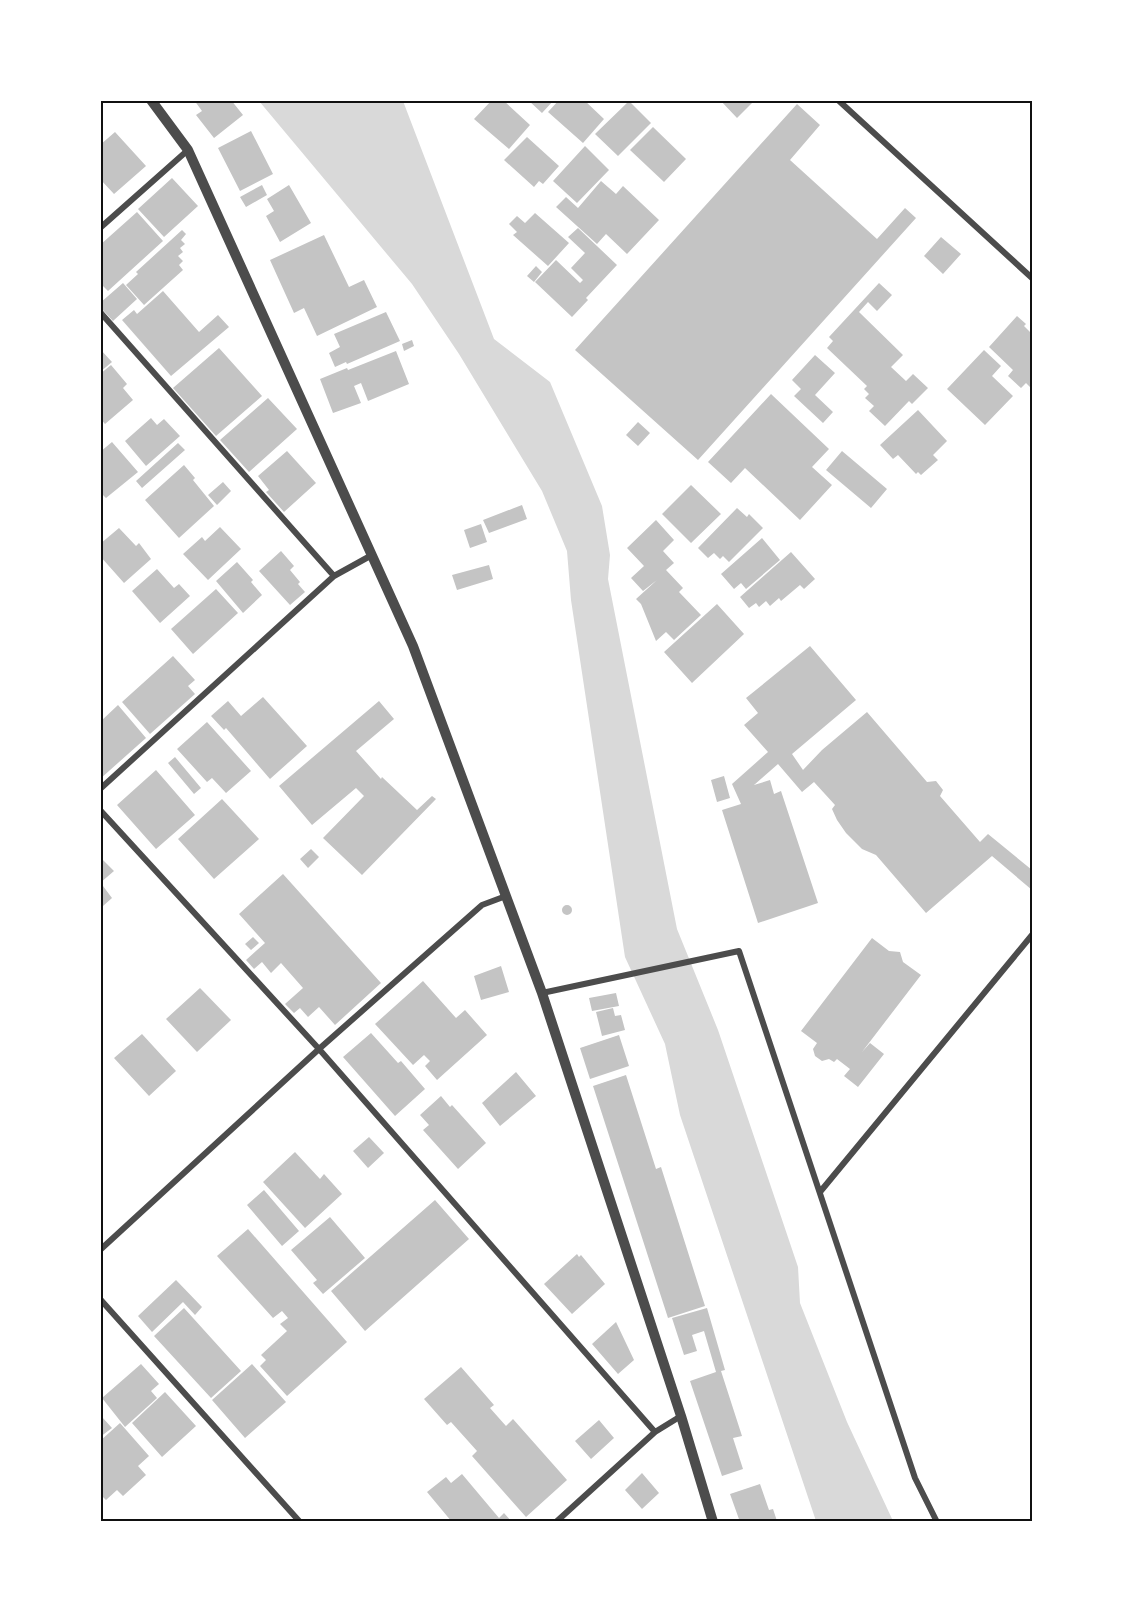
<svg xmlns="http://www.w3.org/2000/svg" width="1133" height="1622" font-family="Jost,sans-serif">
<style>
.water{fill:#d9d9d9}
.building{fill:#c4c4c4}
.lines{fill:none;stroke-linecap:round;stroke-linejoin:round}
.minor{stroke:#4c4c4c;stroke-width:6}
.tertiary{stroke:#4c4c4c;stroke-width:10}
.neatline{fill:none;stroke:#111;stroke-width:2}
</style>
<rect width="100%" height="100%" fill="#fff"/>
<path class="water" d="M259 101H403L494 339 550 382 602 506 610 555 608 579 677 929 718 1030 798 1267 800 1303 847 1422 893 1521H816L680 1115 665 1044 625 957 571 600 567 551 542 491 459 354 412 284Z"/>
<path class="building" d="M194 100H231L243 115 214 138 196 115 202 111Z
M492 100H503L530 125 509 149 474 119Z
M528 100H554L542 113Z
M559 100H584L604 119 583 143 548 112Z
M720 100H755L737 118Z
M629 101 651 123 618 156 595 134Z
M797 104 820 125 790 160 877 239 905 208 916 218 698 460 575 350Z
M653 127 686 159 664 182 630 150Z
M251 131 273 174 240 191 218 148Z
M115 132 146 166 114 194 100 179V145Z
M527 137 559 166 543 184 539 181 534 187 504 160Z
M585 146 609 170 577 203 553 181Z
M172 178 198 206 164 237 138 209Z
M601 181 616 194 623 186 659 220 627 254 606 234 597 244 556 207 566 197 578 208Z
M262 185 267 195 246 207 240 197Z
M289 185 311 223 280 242 266 216 274 211 267 199Z
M137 212 163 241 108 291 100 283V245Z
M535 213 569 243 548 266 513 235 517 232 509 224 517 216 525 223Z
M578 228 617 265 586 298 588 300 572 317 535 282 556 260 580 283 583 280 571 268 585 253 568 237Z
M182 230 186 234 181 240 185 244 180 248 183 252 178 256 183 261 179 265 183 270 144 305 126 285 138 274 136 272Z
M324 235 349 287 364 280 377 307 317 336 304 308 294 313 270 260Z
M941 237 961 254 943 274 924 256Z
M536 266 542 272 534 282 527 276Z
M123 283 137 299 113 321 100 307V303Z
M879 283 892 295 877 311 868 302 859 312 903 355 891 367 906 381 913 374 928 388 912 404 909 401 885 426 869 411 874 406 865 398 869 394 864 389 867 386 827 348 833 341 829 337Z
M163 291 199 332 218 315 229 327 171 376 122 320 134 310 137 314Z
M386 312 400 341 347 364 346 362 335 367 329 353 340 347 334 334Z
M1017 316 1026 324 1024 326 1032 334 1031 388 1026 383 1021 388 1008 376 1013 370 989 347Z
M412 340 414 346 404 351 402 344Z
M219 348 262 396 216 436 173 388Z
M100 349 112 362 100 372Z
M984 350 1001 366 992 376 1013 396 985 425 947 389Z
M396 351 409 384 368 401 361 383 354 386 361 403 333 413 320 379 347 368 348 370Z
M815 355 835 373 815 395 833 412 823 423 794 396 801 389 792 380Z
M111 365 127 384 123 388 133 400 105 424 100 418V374Z
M771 394 829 449 812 467 832 485 800 520 745 468 731 483 708 462Z
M268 398 297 429 249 472 220 440Z
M918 410 947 441 933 455 938 460 921 475 918 472 916 474 898 455 893 459 880 445Z
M151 418 157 425 164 419 180 436 146 466 125 441Z
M638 422 650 433 638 446 626 435Z
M112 442 138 472 106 498 100 492V452Z
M178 443 185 450 142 488 136 481Z
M287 451 316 483 284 512 266 492 269 490 258 476Z
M842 451 887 489 871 508 826 470Z
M184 465 195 478 193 480 214 506 179 538 145 500Z
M223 482 231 491 217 505 208 495Z
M691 485 721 514 691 543 662 514Z
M522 505 527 519 489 533 483 520Z
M737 508 747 517 749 514 763 528 729 562 723 556 720 559 714 553 708 558 698 548Z
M656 520 674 540 663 551 674 563 666 570 683 588 679 592 701 615 674 640 666 632 656 641 641 604 636 599 657 580 643 591 631 578 644 566 627 548Z
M481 524 487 542 470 548 464 530Z
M220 527 241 549 208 580 183 554 202 537 205 541Z
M119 528 136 546 139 543 151 559 124 583 100 556V544Z
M762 538 780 560 746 589 741 583 734 589 721 574Z
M281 551 294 566 290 570 300 582 298 584 305 592 290 605 259 571Z
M791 552 815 579 804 589 800 585 781 601 779 598 770 606 766 601 759 607 756 603 749 608 740 597Z
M237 562 253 580 251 582 262 595 243 613 216 581Z
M489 565 493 579 457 590 452 575Z
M157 569 174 588 179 584 190 596 160 623 132 591Z
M216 589 238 613 193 654 171 629Z
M717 604 744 634 692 683 664 652Z
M810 646 856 700 792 754 803 770 822 750 867 712 927 782 936 781 943 790 940 796 980 842 988 834 1032 870V890L992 856 926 913 876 855 862 849 846 833 837 820 832 809 835 805 814 782 802 792 778 764 754 785 770 780 774 794 781 791 818 903 758 923 722 810 741 804 732 784 768 752 744 725 758 713 746 698Z
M173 656 195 680 188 686 195 694 150 734 122 702Z
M263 697 307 746 270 779 226 728 224 730 211 716 228 701 241 716Z
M379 701 394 719 356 751 381 779 382 777 417 810 432 796 436 799 362 875 323 838 364 796 356 788 312 825 279 786Z
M118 705 146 738 100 779V722Z
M207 722 251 771 226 793 212 778 207 782 177 749Z
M175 757 201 788 194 794 168 763Z
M156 770 195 815 156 849 117 805Z
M724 776 730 798 717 802 711 780Z
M222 799 259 839 214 879 178 839Z
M311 849 319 857 308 868 300 859Z
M100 857 114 871 100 883Z
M283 874 381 983 335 1025 319 1007 308 1017 300 1008 294 1013 285 1004 303 988 281 963 271 973 262 962 254 969 246 960 265 943 239 914Z
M103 886 112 898 103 906 100 903V888Z
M562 910a5 5 0 1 1 10 0a5 5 0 1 1-10 0Z
M253 937 259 943 251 950 245 944Z
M872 938 889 951 900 952 903 962 921 975 862 1052 870 1043 884 1054 858 1087 844 1076 850 1069 837 1059 834 1062 829 1059 822 1061 815 1056 813 1049 817 1043 801 1031Z
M501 966 509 992 481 1000 474 976Z
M423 981 456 1018 465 1010 487 1035 437 1080 425 1066 430 1061 424 1055 413 1065 375 1024Z
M200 988 231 1020 197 1052 166 1019Z
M616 993 619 1006 592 1011 589 998Z
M613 1008 615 1016 621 1015 625 1030 602 1036 596 1012Z
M371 1033 398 1063 401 1061 425 1089 395 1116 343 1057Z
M142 1034 176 1071 149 1096 114 1058Z
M619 1035 629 1066 590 1079 580 1048Z
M516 1072 536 1096 500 1126 482 1103Z
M626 1075 656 1169 661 1167 705 1306 668 1318 593 1086Z
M441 1096 450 1107 452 1105 486 1143 458 1169 423 1130 429 1125 420 1115Z
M369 1137 384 1153 368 1168 353 1151Z
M295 1152 320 1179 324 1174 342 1194 305 1228 263 1182Z
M264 1190 299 1231 282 1246 247 1205Z
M435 1200 469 1239 365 1331 331 1291Z
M330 1217 365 1258 323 1294 313 1283 317 1280 291 1250Z
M248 1229 347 1342 287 1396 260 1366 266 1360 261 1355 287 1331 280 1324 288 1318 282 1311 273 1318 217 1256Z
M577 1254 579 1257 581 1255 605 1284 572 1314 544 1284Z
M176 1280 202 1307 195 1315 183 1302 152 1332 138 1316Z
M184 1308 241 1371 211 1398 154 1336Z
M707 1308 725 1370 721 1371 742 1436 733 1438 743 1469 722 1476 690 1381 716 1372 704 1331 692 1335 697 1351 684 1355 672 1318Z
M616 1322 634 1360 618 1374 592 1344Z
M141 1364 159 1384 151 1391 157 1398 125 1427 102 1398Z
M252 1364 286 1402 245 1438 212 1400Z
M461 1367 494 1405 490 1408 506 1426 513 1419 567 1480 526 1517 472 1456 477 1451 451 1422 447 1425 424 1399Z
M165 1392 196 1426 162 1457 132 1423Z
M102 1417 112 1428 100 1437V1418Z
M599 1420 614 1438 591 1459 575 1441Z
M120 1423 149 1456 138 1466 146 1475 123 1496 117 1490 106 1500 100 1494V1441Z
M642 1473 659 1493 642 1509 625 1490Z
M462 1474 499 1518 504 1513 512 1522H452L427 1492 446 1477 451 1483Z
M760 1484 769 1510 773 1509 777 1521 740 1522 730 1494Z"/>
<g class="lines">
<path class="minor" d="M838 100 1032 278
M100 228 188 150
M100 312 334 576
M100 789 334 576 372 555
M100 810 319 1049 655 1432
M542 993 739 951 915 1478 937 1522
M820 1192 1032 935
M100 1250 319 1049 482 905 506 896
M100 1299 300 1522
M556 1522 655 1432 681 1416"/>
<path class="tertiary" d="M151 100 188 150 413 646 542 993 681 1416 713 1522"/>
</g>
<rect width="1133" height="1622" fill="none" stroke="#ffffff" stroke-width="204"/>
<rect x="102" y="102" width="929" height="1418" class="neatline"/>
</svg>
